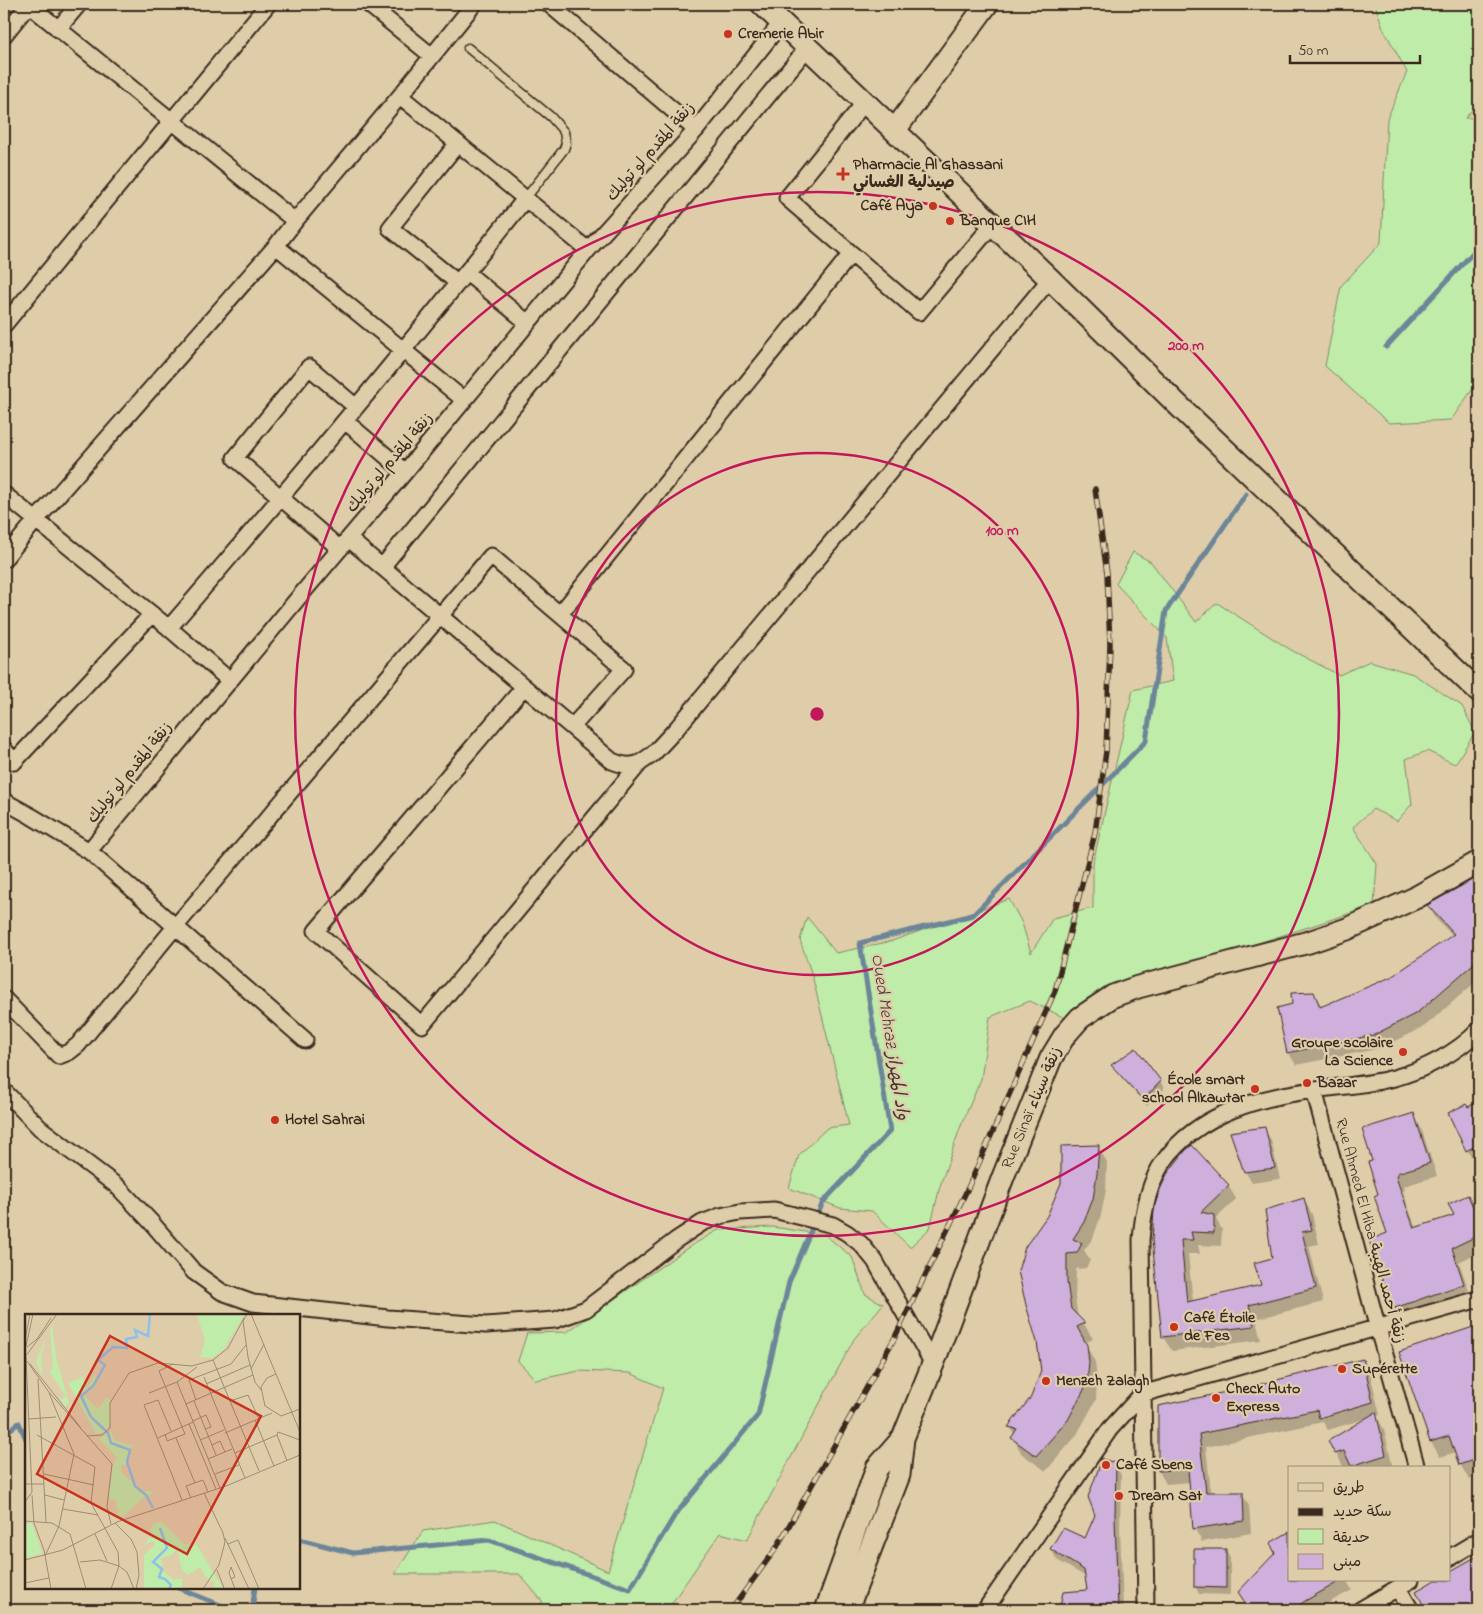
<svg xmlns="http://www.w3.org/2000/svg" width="1483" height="1614" font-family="'Indie Flower','Playpen Sans Arabic',sans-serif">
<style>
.green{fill:#bfeca9;stroke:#7d8b64}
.shadow{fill:#0003}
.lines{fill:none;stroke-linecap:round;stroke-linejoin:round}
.stream{stroke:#6c8598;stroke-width:5}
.building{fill:#cfafdb;stroke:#3b2a1e}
.lane-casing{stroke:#3b2a1e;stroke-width:11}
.street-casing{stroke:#3b2a1e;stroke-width:19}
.secondary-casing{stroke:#3b2a1e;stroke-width:25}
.lane{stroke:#dfcdaa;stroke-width:8}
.street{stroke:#dfcdaa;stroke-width:15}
.secondary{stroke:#dfcdaa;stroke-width:21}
.rail-casing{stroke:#3b2a1e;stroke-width:5.5}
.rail{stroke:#dfcdaa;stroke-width:4;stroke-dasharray:11;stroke-linecap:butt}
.ring{fill:none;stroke:#c2185b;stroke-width:2.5}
.poi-dot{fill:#c8321e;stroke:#dfcdaa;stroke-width:2}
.labels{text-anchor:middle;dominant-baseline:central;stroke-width:4.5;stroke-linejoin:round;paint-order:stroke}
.poi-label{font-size:16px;font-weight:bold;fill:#3b2a1e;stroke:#dfcdaa;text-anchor:start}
.street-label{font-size:16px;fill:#3b2a1e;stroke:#dfcdaa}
.water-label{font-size:18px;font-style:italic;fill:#433932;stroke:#dfcdaa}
.inset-river{fill:none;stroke:#8cc1e9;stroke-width:2.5}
.inset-road{fill:none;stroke:#9d8c72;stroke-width:1}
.view{fill:#c8321e;fill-opacity:0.15;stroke:#c8321e;stroke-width:2.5}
.inset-edge{fill:none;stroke:#3b2a1e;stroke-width:2.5}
.centre{fill:#c2185b;stroke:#dfcdaa;stroke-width:2.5}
.ring-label{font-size:15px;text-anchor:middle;font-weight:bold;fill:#c2185b;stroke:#dfcdaa;stroke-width:4.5;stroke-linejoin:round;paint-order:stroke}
</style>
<rect width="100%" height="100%" fill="#dfcdaa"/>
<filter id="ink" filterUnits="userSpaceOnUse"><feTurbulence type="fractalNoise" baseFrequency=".02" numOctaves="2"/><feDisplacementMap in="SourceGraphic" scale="10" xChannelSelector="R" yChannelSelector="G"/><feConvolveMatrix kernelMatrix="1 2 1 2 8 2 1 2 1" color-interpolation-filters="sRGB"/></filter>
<g filter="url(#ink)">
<path class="green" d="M1375 4H1479V102L1465 118H1479V380L1451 420 1389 423 1325 366 1341 286 1381 243 1387 119 1407 72 1383 28Z
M1133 552 1151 562 1196 622 1217 603 1291 650 1339 675 1370 661 1413 674 1462 706 1475 732 1455 764 1427 751 1406 759 1412 804 1397 821 1373 809 1353 827 1377 864 1374 905C1306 929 1237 948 1169 974 1135 988 1102 1005 1069 1020L1030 1001 990 1017 981 1079 960 1128 940 1186 930 1228 910 1247 872 1211 840 1208 789 1188 799 1155 827 1128 849 1125 812 975 800 940 807 917 836 953 892 941 1009 899 1022 923 1031 953 1053 918 1093 908V863L1133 690 1173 681 1167 638 1116 584Z
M773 1227 825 1235 852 1257 865 1294 883 1304 854 1339 747 1540 720 1533 667 1610H531L543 1602 519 1574H395L423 1531 495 1520 608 1571 663 1388 630 1373 579 1371 536 1380 518 1361 527 1333 567 1332 686 1249 718 1230Z"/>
<path class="shadow" d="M1479 878V979L1425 1026 1382 1048 1296 1065 1288 1052 1294 1005 1314 993 1322 1007 1391 978 1453 936 1436 919 1429 906Z
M1113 1065 1160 1081 1164 1089 1147 1106 1117 1072Z
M1479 1102V1154L1472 1157 1467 1150V1109Z
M1414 1114 1421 1128 1437 1176 1404 1186 1405 1190 1403 1191 1416 1229 1455 1216 1468 1199 1479 1195V1252L1459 1262 1471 1297 1401 1321 1393 1308 1389 1234 1374 1162Z
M1264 1128 1271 1140 1280 1179 1252 1183 1245 1171Z
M1098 1147 1107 1162 1106 1190 1101 1215 1093 1238 1084 1250 1090 1260 1086 1268 1076 1269 1075 1298 1078 1318 1084 1324 1093 1339 1085 1343 1095 1362 1097 1379 1096 1400 1076 1436 1046 1471 1022 1454 1013 1438 1015 1435 1010 1427 1032 1398 1042 1372 1039 1342Z
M1228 1185 1236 1199 1216 1219 1222 1230 1221 1246 1198 1245 1200 1254H1188L1193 1302 1262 1286 1274 1259 1304 1200 1312 1214 1319 1244 1309 1246 1323 1302 1256 1319 1261 1340 1172 1351 1163 1337 1154 1240Z
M1479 1326V1476L1469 1480 1460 1464 1456 1452 1440 1457 1431 1442 1401 1353Z
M1362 1360 1370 1373 1380 1415 1376 1416 1384 1429 1393 1468H1344L1336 1453 1364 1419 1328 1430 1323 1422 1206 1447 1211 1493 1242 1494 1249 1506 1251 1533 1202 1542 1195 1529 1190 1482 1166 1484 1159 1471 1231 1393Z
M1115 1464 1121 1475 1120 1528 1123 1610H1060L1064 1594 1088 1591 1086 1577 1057 1560 1051 1549 1086 1540Z
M1289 1533V1580H1346L1352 1590 1315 1610H1251L1246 1602 1277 1553 1271 1544Z
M1226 1550 1230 1557V1595L1199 1594 1195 1586Z
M1479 1556V1610H1428L1418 1592 1449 1580V1574Z"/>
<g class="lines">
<path class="stream" d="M1386 347 1479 246
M4 1434 19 1423 26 1439
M299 1539 353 1553 489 1540 630 1589 675 1515 758 1415 789 1282 823 1202 890 1131 860 943 973 915 1146 741 1166 611 1246 494
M178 1588 233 1610
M252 1610 255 1588"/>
</g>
<path class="building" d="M1479 876V959L1417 1013 1374 1035 1287 1053 1277 1008 1292 1004 1291 993 1314 992 1320 1007 1391 977 1454 934 1427 905Z
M1136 1048 1161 1081 1143 1100 1111 1065Z
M1479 1101V1144L1466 1151 1448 1113 1466 1104 1468 1107Z
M1414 1113 1430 1163 1397 1173 1398 1176 1396 1177 1414 1228 1454 1215 1448 1204 1468 1195 1473 1207 1479 1204V1235L1452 1248 1464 1284 1392 1309 1369 1240 1387 1233 1374 1196 1378 1194 1368 1162 1372 1161 1362 1129Z
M1265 1127 1275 1168 1244 1172 1230 1132Z
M1099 1145 1097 1174 1093 1199 1084 1222 1073 1239 1082 1243 1077 1253 1067 1254V1282L1071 1309 1085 1323 1077 1327 1087 1345 1089 1362 1087 1384 1068 1420 1036 1456 1011 1438 1017 1429 1008 1427 1031 1397 1041 1371 1037 1342 1026 1305 1018 1271 1025 1247 1047 1216 1061 1183V1146Z
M1192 1145 1229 1185 1201 1212 1214 1215V1233L1191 1232 1193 1240H1181L1187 1302 1261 1285 1254 1263 1272 1258 1265 1210 1304 1198 1312 1230 1302 1232 1316 1288 1249 1305 1254 1326 1162 1337 1152 1240 1154 1210 1159 1192 1167 1174 1185 1151Z
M1479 1325V1458L1459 1465 1449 1436 1430 1442 1399 1352Z
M1363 1359 1373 1402 1319 1418 1317 1410 1199 1434 1206 1492H1243L1244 1521 1193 1529 1188 1469 1158 1471V1406L1231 1391Z
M1376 1412 1386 1455 1351 1466 1344 1451 1335 1454 1328 1441Z
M1102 1459 1116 1463 1115 1517 1118 1610H1059L1063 1592 1087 1590 1084 1570 1050 1549 1063 1528 1085 1538 1095 1515 1088 1497Z
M1289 1532V1580H1342L1305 1601 1292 1610H1250L1238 1592 1275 1553 1270 1543Z
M1194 1549H1226V1588L1194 1587Z
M1479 1555V1610H1426L1416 1591 1435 1580H1449V1572Z"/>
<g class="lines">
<defs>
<path id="lane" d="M468 48 551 117 564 132 566 143 564 149 525 199"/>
<path id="street" d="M28 4 295 221
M368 4 432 56
M549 4 696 130
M58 29 79 4
M4 35 29 4
M400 96 588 250
M865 102 787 198 919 312 993 224
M276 246 464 400
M467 273 528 323
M458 283 390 228 458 143
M4 325 268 4
M345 421 405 472
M4 494 169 628 229 680
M349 539 612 761C622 765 629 767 640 763
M340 549 235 458 309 367 356 407
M4 559 36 520 276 246 295 221 400 96 474 4
M382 567 808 47
M560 614 851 254
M169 628C291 487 410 344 525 199
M524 687 316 931 422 1025 640 763 653 754 677 728 1050 279
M4 749 14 762 152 614
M4 801 31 816 89 851 305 1040
M89 851 299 597 405 472 588 250 696 130 782 22
M4 999 59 1056 69 1052 78 1045 175 927 491 556 624 669 572 727
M1314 1090 1378 1329 1417 1468
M4 1091 40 1128 117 1186 151 1222 194 1272 222 1292 253 1303 388 1318 486 1325 555 1320 586 1309 676 1240 702 1223 720 1216 740 1212 774 1210 833 1225 847 1233 861 1244 875 1261 933 1364
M1449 1558 1479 1540
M1398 1588 1411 1610
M985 1610 1110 1429 1142 1394 1479 1299
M1146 1610 1141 1240C1143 1213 1148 1183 1164 1161 1198 1113 1260 1097 1315 1090 1341 1086 1368 1085 1394 1078 1424 1070 1457 1053 1479 1030
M1360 1610 1411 1580"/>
<path id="secondary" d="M762 4 1050 279 1179 406 1479 692
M895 130 987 4
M826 1610 877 1468 903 1438
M847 1610 899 1475 903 1438 933 1364 1003 1177 1051 1058 1065 1035 1080 1018 1113 996 1138 987 1309 942 1347 929 1415 898 1479 862"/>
</defs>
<use href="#lane" class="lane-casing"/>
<use href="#street" class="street-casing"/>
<use href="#secondary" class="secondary-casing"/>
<use href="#lane" class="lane"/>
<use href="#street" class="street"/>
<use href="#secondary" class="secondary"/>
<defs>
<path id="rail" d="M731 1610 777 1547 894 1339 967 1190 1055 991 1095 833 1106 751 1110 645 1107 573 1095 489"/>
</defs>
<use href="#rail" class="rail-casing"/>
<use href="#rail" class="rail"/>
</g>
</g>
<g class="ring">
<circle cx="817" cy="714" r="261"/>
<circle cx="817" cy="714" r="522"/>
</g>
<g class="poi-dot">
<circle cx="728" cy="34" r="5"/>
<path d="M840.5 166.5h5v5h5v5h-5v5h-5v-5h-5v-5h5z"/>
<circle cx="933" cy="206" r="5"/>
<circle cx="950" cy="221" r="5"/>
<circle cx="1403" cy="1052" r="5"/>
<circle cx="1307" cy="1083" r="5"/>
<circle cx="1255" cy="1089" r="5"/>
<circle cx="275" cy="1120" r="5"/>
<circle cx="1174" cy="1327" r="5"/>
<circle cx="1342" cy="1369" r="5"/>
<circle cx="1046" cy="1381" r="5"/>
<circle cx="1216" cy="1398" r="5"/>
<circle cx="1106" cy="1465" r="5"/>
<circle cx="1119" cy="1496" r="5"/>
</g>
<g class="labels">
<g class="poi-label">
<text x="738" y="34">Cremerie Abir</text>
<text x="853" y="165">Pharmacie Al Ghassani<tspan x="853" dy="18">صيدلية الغساني</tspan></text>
<text x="923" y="206" text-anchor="end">Café Aya</text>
<text x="960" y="221">Banque CIH</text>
<text x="1393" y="1043" text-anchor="end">Groupe scolaire<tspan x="1393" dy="18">La Science</tspan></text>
<text x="1245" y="1080" text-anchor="end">École smart<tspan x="1245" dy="18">school Alkawtar</tspan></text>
<text x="1317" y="1083">Bazar</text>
<text x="285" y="1120">Hotel Sahrai</text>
<text x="1184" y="1318">Café Étoile<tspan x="1184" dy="18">de Fes</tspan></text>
<text x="1352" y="1369">Supérette</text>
<text x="1056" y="1381">Menzeh Zalagh</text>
<text x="1226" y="1389">Check Auto<tspan x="1226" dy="18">Express</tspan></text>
<text x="1116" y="1465">Café Sbens</text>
<text x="1129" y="1496">Dream Sat</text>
</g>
<g class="street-label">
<text transform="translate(651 152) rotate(-49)">زنقة المقدم لو توليك</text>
<text transform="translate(390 463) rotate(-50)">زنقة المقدم لو توليك</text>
<text transform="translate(130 773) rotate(-51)">زنقة المقدم لو توليك</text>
<text transform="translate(1032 1108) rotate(-67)">Rue Sinaï زنقة سيناء</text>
<text transform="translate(1370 1231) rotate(75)">Rue Ahmed El Hiba زنقة أحمد الهيبة</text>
</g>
<g class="water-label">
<text transform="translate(889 1037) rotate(81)">Oued Mehraz واد المهراز</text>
</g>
</g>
<g transform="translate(25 1314)">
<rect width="275" height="275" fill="#dfcdaa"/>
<path d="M172 0H220L199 35 187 44 175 43 180 27ZM27 11 31 43 44 89 40 93 35 86 41 82 25 59 28 52 25 16ZM21 24 16 42 17 62 11 47ZM69 61 72 66 70 73 59 81 73 95 81 84 85 85 86 108 80 118 71 120 43 69 58 63 60 73H63ZM86 117 89 126 110 132 105 133 102 152 96 151 97 159 115 174 114 178 126 177 128 180 119 183 97 203 92 200 95 196 91 194 92 187 83 185 88 151 92 144 74 125ZM136 207 159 230 172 231 198 275H188L190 269 182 264 175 253 163 261 157 256 152 233 148 240 136 245 138 257 148 265H157V275H119V241L130 231 128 227 121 230 123 224H129L125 217 127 211ZM0 209 7 210 17 239 0 244Z" fill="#bfeca9"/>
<path class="inset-river" d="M125 0 123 22 110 16 112 23 101 25 102 34 88 33 73 46 80 51 68 72 56 82 66 103 83 119 86 129 105 136 102 148 110 172 121 181 128 194M135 214 142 234 128 248 137 255 134 263 140 265 146 271 144 275"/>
<path class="inset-road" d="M222 0 218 7 223 43 230 68 236 76M226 0 275 118M0 26 5 0M1 32 8 0M2 33 12 25 26 4M0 43 32 0M188 46 234 157M2 47 23 77 87 150 82 193 86 210M5 50 56 114M226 55 239 30M251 60 242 64 236 73 240 92 256 102 275 95M179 63 220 164M13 65 21 208M152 68 195 174M181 70 225 51M124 79 152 68 172 53M171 86 164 66 206 50 221 31M169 87 191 141M205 87 223 81 234 105M161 90 228 61M3 105 31 103M230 106 249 152M168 107 181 101 186 113 180 115M164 110 191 175M146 117 133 86 119 91 157 186M200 119 247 99M140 120 142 127 160 120 134 57 148 50M12 121 70 153 66 189 93 238 94 252 86 275M252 121 262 147M62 122 77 121 85 114V89L104 59 133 49 167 52 188 46 203 34 219 4M133 124 168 108M151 124 170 169M175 126 199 116M187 131 195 127 200 138M210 139 252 121 253 118 275 126M183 145 207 135M19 160 69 171M190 160 214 151M0 170H19M7 181 9 209 19 236 26 275M20 181 39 186M166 184 161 172 178 166 183 178M0 188 7 178 1 43M38 195 73 201M0 207 27 209 45 220 61 275M90 209 106 225 112 238 114 261 111 275M70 220 82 247M200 224 224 275M203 230 213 226 234 275M20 242 34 212 49 140 24 79M0 246 38 236 92 208 201 172 275 141M55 248 75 246 94 252 102 258 109 275M206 253 204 259 210 275M206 253 210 263 206 265M192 256 199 274M0 269 24 264M178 275 194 251 200 228 198 219 179 179"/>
<path class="view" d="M85 22 236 102 162 240 12 160Z"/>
<rect width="275" height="275" class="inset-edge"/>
</g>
<circle cx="817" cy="714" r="8" class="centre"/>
<g class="ring-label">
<text x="1186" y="350">200 m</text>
<text x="1002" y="535">100 m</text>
</g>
<rect width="1483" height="1614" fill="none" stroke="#dfcdaa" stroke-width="20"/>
<rect x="10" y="10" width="1463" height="1594" fill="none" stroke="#3b2a1e" stroke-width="2" filter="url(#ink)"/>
<rect x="1288" y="1466" width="162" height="115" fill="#dfcdaa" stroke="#9d8c72"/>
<rect x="1298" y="1483" width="25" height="8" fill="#dfcdaa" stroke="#9d8c72"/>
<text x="1333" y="1492" font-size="15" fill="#3b2a1e">طريق</text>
<rect x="1298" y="1508" width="25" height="8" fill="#3b2a1e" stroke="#9d8c72"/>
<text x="1333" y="1516" font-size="15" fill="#3b2a1e">سكة حديد</text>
<rect x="1298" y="1529" width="25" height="15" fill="#bfeca9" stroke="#9d8c72"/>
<text x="1333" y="1542" font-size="15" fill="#3b2a1e">حديقة</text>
<rect x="1298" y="1554" width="25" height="15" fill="#cfafdb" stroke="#9d8c72"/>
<text x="1333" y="1566" font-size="15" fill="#3b2a1e">مبنى</text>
<path d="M1290 55v8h130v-8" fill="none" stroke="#3b2a1e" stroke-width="2.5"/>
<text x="1298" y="55" font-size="15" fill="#3b2a1e" stroke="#dfcdaa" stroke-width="4" paint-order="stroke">50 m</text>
</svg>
